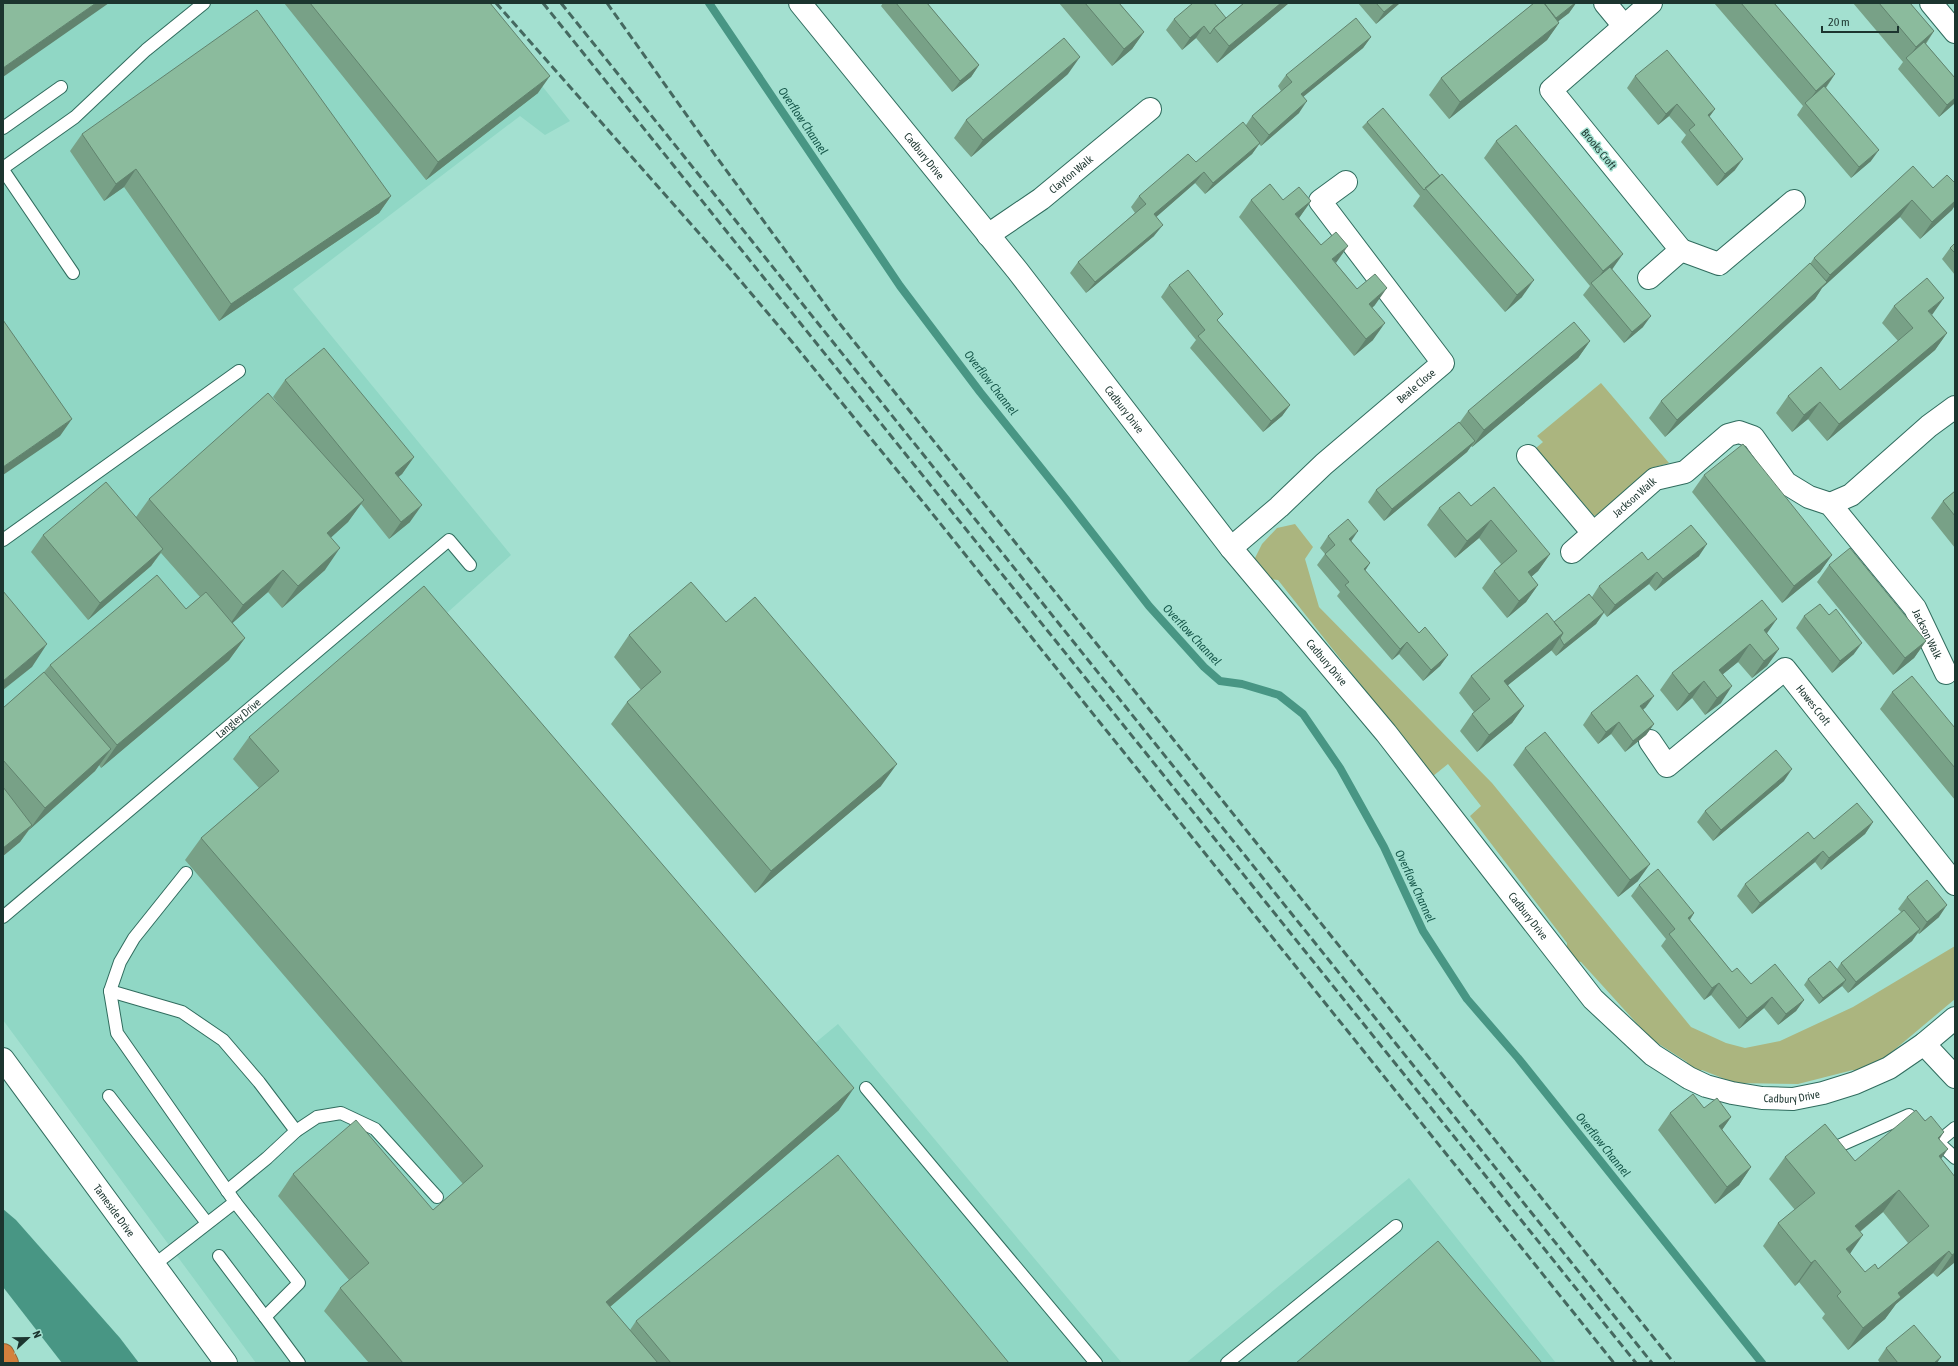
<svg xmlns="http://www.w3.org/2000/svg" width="1958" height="1366" font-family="'Asap Condensed',sans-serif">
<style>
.built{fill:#90d7c5}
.green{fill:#abb57f}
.water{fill:#489684}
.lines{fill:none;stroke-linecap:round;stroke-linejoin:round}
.stream{stroke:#489684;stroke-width:8}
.service-casing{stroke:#306c5e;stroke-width:14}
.minor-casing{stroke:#306c5e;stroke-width:24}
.motorway-casing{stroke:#946638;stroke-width:24}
.service{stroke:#fff;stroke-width:12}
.minor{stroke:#fff;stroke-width:22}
.motorway{stroke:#d4803d;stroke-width:22}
.rail{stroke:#456960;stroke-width:3;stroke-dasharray:8 4;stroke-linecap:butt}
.wall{fill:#78a187;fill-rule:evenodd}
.shaded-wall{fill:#61836e}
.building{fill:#8bbb9d;stroke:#61836e;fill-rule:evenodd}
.labels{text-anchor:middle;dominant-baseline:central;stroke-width:3;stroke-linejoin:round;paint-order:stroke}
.street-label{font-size:11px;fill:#1c352f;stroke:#a3e0d0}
.water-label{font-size:12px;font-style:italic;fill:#16574a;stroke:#a3e0d0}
</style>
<rect width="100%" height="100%" fill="#a3e0d0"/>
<path class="built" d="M3 3H476L570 121 545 135 520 116 293 289 511 555 437 622 803 1053 838 1024 1122 1363H256L3 1020Z
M1409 1178 1556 1363H1186Z"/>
<path class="green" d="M1601 383 1669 463 1651 468 1603 512 1594 516 1536 448 1543 442 1537 436Z
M1295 524 1313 547 1305 559 1319 607 1492 783 1691 1027 1726 1043 1745 1048 1780 1041 1853 1007 1955 946V999L1887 1056 1859 1074 1853 1070 1798 1084 1735 1083 1702 1070 1692 1074 1688 1070 1687 1062 1651 1039 1581 962 1570 960 1567 953V943L1470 816 1481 806 1448 764 1433 776 1278 580 1268 579 1254 560 1262 544 1277 528Z"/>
<path class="water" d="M3 1209 16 1220 120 1338 139 1363H62L3 1287Z"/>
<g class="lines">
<path class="stream" d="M709 3 900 286 980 392 1065 498 1149 606 1204 667 1220 681 1242 684 1279 695 1303 714 1340 768 1384 847 1423 931 1467 999 1518 1058 1762 1363"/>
<defs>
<g id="service">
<path d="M3 128 61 87"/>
<path d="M3 168 75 117 146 50 204 3"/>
<path d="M3 170 73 273"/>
<path d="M3 540 239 371"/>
<path id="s1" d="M3 917 449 540 470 565"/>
<path d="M110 991 182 1012 223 1040 259 1082 296 1131"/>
<path d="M866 1088 1096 1363"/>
<path d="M109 1096 207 1223"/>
<path d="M1938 1142 1955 1158"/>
<path d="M1834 1148 1909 1115 1938 1142 1955 1128"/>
<path d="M227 1191 267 1158 296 1131 317 1117 341 1113 375 1129 437 1197"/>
<path d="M235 1202 299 1283 265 1317 299 1363"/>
<path d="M219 1256 265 1317"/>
<path d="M154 1265 235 1202 117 1033 110 991 120 962 134 938 186 873"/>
<path d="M1227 1363 1396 1226"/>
</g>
<g id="minor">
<path id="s2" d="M800 3 1017 270 1231 548 1386 733 1593 999 1653 1055 1689 1078 1706 1086 1732 1093 1762 1098 1793 1099 1823 1093 1855 1083 1889 1068 1924 1044 1955 1018"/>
<path d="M1605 3 1624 26"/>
<path d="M1931 3 1955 32"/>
<path id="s3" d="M988 235 1041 199 1150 109"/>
<path d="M1681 250 1719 264 1794 201"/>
<path d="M1649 278 1681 250 1551 90 1651 3"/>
<path d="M1528 456 1593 533"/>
<path d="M1830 504 1851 495 1929 426 1955 407"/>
<path id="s4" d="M1231 548 1279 507 1324 464 1443 363 1320 201 1346 182"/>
<path id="s5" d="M1572 552 1655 479 1685 472 1728 435 1739 432 1753 437 1786 483 1809 497 1830 504 1915 608 1946 673"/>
<path id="s6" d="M1650 741 1667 766 1785 669 1955 884"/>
<path d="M1924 1044 1955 1077"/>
<path id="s7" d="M3 1059 226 1363"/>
</g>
<path id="motorway" d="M3 1355 7 1363"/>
</defs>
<use href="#service" class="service-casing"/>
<use href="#minor" class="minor-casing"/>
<use href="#motorway" class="motorway-casing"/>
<use href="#service" class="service"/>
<use href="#minor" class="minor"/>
<use href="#motorway" class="motorway"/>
<path class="rail" d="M496 3 728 266 793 343 927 507 1614 1363
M543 3 1636 1363
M561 3 1652 1363
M607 3 715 155 835 318 1674 1363"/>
</g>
<path class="wall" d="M284 3H490L538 93 426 180Z
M883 3H927L979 65 971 77 952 92 881 6Z
M1059 3H1119L1144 32 1132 49 1112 66Z
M1244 3H1289L1217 63 1196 38 1182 50 1166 30 1174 19 1226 18Z
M1358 3H1400L1376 24Z
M1534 3H1576L1569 13 1558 21 1559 23 1547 40 1449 119 1429 95 1441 78Z
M1714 3H1774L1835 74 1826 88 1871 161 1851 178 1797 115 1803 106Z
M1853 3H1910L1934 31 1926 44 1955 78V103L1939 117 1898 69 1903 62Z
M1371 37 1363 48 1303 97 1299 113 1261 146 1259 144 1252 154 1205 194 1195 183 1156 217 1154 236 1086 293 1070 273 1078 262 1135 213 1131 207 1139 196 1196 162 1246 125 1252 116 1281 91 1278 86 1286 75Z
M1068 74 971 157 954 138 966 120Z
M1635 76 1715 109 1709 117 1735 170 1717 186 1681 142 1686 135 1669 116 1658 125 1627 88Z
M1367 122 1440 176 1522 297 1505 312 1413 206 1420 196 1362 127Z
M82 134 391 196 379 213 219 321 124 187 104 201 70 151Z
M1496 141 1612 270 1643 327 1624 343 1583 295 1590 286 1484 158Z
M1955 183V205L1952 210 1920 239 1900 217 1822 288 1815 299 1665 437 1649 418 1661 401 1810 264 1814 258 1933 188Z
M1251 200 1311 201 1299 218 1357 289 1375 305 1372 308 1373 340 1354 356 1239 217Z
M1955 243V275L1942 259 1950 248Z
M1169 285 1218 321 1290 405 1282 416 1263 432 1190 348 1196 340 1161 297Z
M1894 306 1932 315 1947 333 1935 350 1827 441 1808 419 1792 432 1776 413 1788 396 1840 390 1898 341 1882 323Z
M1590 341 1578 358 1472 447 1471 446 1467 452 1384 521 1368 502 1376 490 1460 422 1468 411Z
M285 380 414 457 402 474 398 477 410 522 389 539 361 504 348 522 331 537 325 570 282 608 268 592 232 623 245 638 229 660 101 768 99 765 95 771 29 830 20 842 3 856V708L44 672 50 665 186 609 200 597 161 553 151 566 88 620 31 552 43 535 136 517 149 499 284 411 273 397Z
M1704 475 1832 555 1820 572 1782 603 1692 492Z
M1955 491V548L1931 518 1943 501Z
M1471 506 1550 554 1538 571 1531 577 1538 585 1526 602 1507 618 1482 588 1494 571 1501 564 1479 538 1455 558 1427 525 1439 508Z
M1328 536 1351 541 1370 563 1365 571 1419 633 1448 655 1440 666 1423 681 1399 654 1392 660 1337 596 1340 592 1317 565 1325 554 1320 548Z
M1699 556 1655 591 1649 584 1607 617 1604 613 1596 624 1556 656 1551 650 1508 685 1524 706 1512 723 1477 752 1460 731 1472 714 1474 712 1459 693 1471 676 1592 597 1599 586 1648 560Z
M1829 565 1926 641 1914 658 1893 675 1817 582Z
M1804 616 1854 654 1832 673 1796 628Z
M726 622 881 786 755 893 611 724 627 702 641 690 614 657 629 635Z
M1767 634 1779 649 1767 666 1752 678 1738 662 1723 674 1721 703 1705 715 1692 698 1677 711 1660 690 1672 673Z
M1892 692 1955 728V800L1880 709Z
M1646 707 1643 710 1654 724 1646 735 1625 752 1611 734 1598 744 1583 725 1591 713Z
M249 737 839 1110 610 1307 630 1330 636 1321 1009 1363H369L324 1311 340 1288 349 1280 278 1196 293 1174 433 1210 463 1184 185 860 201 838 259 788 233 759Z
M1525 748 1638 881 1618 897 1513 765Z
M1784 781 1713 841 1697 822 1705 811Z
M1873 822 1865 834 1821 870 1815 862 1752 914 1737 896 1745 884 1814 839Z
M1639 885 1694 913 1690 920 1732 972 1751 984 1804 1000 1796 1011 1778 1025 1764 1008 1739 1029 1711 995 1704 1000 1661 946 1666 939 1631 896Z
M1907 897 1939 917 1919 934 1918 933 1912 941 1848 993 1842 986 1819 1004 1804 985 1808 979 1837 969 1841 963 1902 913 1898 909Z
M1704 1108 1731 1117 1722 1130 1751 1167 1739 1185 1715 1204 1658 1130 1670 1113Z
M1940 1139 1941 1159 1955 1262 1937 1277 1933 1273 1896 1304 1885 1319 1848 1350 1822 1318 1825 1314 1799 1282 1795 1286 1763 1246 1778 1223 1795 1210 1769 1179 1785 1157 1855 1161ZM1883 1212 1908 1243 1878 1269 1865 1272 1850 1254 1860 1232Z
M1886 1348 1937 1363H1880L1878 1360Z"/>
<path class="shaded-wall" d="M96 3H109L3 77V68Z
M1281 3H1289L1217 63 1229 46Z
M1395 3H1400L1376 24 1384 12Z
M1575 3H1576L1569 13 1546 31 1554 20Z
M1559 23 1547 40 1449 119 1460 102Z
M1204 26 1196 38 1182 50 1190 38Z
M1934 31 1922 48 1908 59 1916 47Z
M1144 32 1132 49 1112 66 1124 49Z
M1371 37 1363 48 1293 105 1301 94Z
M1080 57 1068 74 971 157 983 140Z
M979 65 971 77 952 92 960 81Z
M1835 74 1823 91 1806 105 1816 91Z
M550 76 538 93 426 180 438 162Z
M1955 98V103L1939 117 1947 105Z
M1307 101 1299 113 1261 146 1269 135Z
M1677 104 1669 116 1658 125 1666 114Z
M1715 109 1707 120 1708 115Z
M1260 143 1252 154 1205 194 1213 183Z
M1879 150 1871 161 1851 178 1859 167Z
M1743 159 1735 170 1717 186 1725 174Z
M136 169 124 187 104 201 116 184Z
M1204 172 1195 183 1146 226 1154 214Z
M391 196 379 213 219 321 231 304Z
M1912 200 1900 217 1822 288 1815 299 1665 437 1677 420 1822 286 1830 275Z
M1311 201 1299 218 1295 214Z
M1955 201V205L1952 210 1920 239 1932 222Z
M1163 225 1154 236 1086 293 1095 282Z
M1348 246 1336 263 1332 259Z
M1623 254 1611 271 1593 285 1603 271Z
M1534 280 1522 297 1505 312 1517 295Z
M1387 288 1375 305 1357 321 1369 304Z
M1944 298 1932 315 1928 311Z
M1651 316 1643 327 1624 343 1632 332Z
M1385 323 1373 340 1354 356 1366 339Z
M1947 333 1935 350 1827 441 1839 424Z
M1590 341 1578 358 1472 447 1484 430Z
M1820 402 1808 419 1792 432 1804 415Z
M1290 405 1282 416 1263 432 1271 421Z
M72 419 60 436 3 475V467Z
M1475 441 1467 452 1384 521 1392 509Z
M414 457 402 474 383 490 395 473Z
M364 500 348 522 312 555 327 533Z
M422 505 410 522 389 539 401 522Z
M1491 520 1479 538 1455 558 1467 541Z
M1358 531 1350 543 1349 539Z
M1707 544 1699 556 1655 591 1663 579Z
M340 548 325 570 282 608 298 586Z
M163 549 151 566 88 620 100 603Z
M1550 554 1538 571 1516 590 1528 572Z
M1832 555 1820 572 1782 603 1794 586Z
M1370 563 1362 575 1364 569Z
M283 570 268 592 228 627 243 605Z
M1657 572 1649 584 1607 617 1615 605Z
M1538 585 1526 602 1507 618 1519 601Z
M1604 612 1596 624 1556 656 1564 645Z
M1777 619 1765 636 1752 647 1764 630Z
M1563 633 1552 650 1492 698 1504 681Z
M245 638 229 660 101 768 117 745Z
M1926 641 1914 658 1893 675 1905 658Z
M1407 642 1399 654 1392 660 1400 649Z
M1862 643 1854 654 1832 673 1840 661Z
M47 644 32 667 3 690V681Z
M1750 644 1738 662 1707 687 1719 670Z
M1779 649 1767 666 1752 678 1764 661Z
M1448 655 1440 666 1423 681 1431 670Z
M1704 681 1692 698 1677 711 1689 694Z
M1732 686 1721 703 1705 715 1717 698Z
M1654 696 1646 707 1632 718 1640 706Z
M1524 706 1512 723 1477 752 1489 735Z
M1619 722 1611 734 1598 744 1606 732Z
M1654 724 1646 735 1625 752 1633 741Z
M111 749 95 771 29 830 45 808Z
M897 764 881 786 755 893 771 871Z
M1792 769 1784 781 1713 841 1721 830Z
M1873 822 1865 834 1821 870 1829 858Z
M32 825 20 842 3 856V848Z
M1823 851 1815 862 1752 914 1760 903Z
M1650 864 1638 881 1618 897 1630 880Z
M1947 905 1939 917 1919 934 1927 922Z
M1694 913 1686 925 1688 918Z
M1920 929 1912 941 1848 993 1856 982Z
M1846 980 1842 986 1819 1004 1823 998Z
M1719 983 1711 995 1704 1000 1712 988Z
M1772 997 1764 1008 1739 1029 1747 1018Z
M1804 1000 1796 1011 1778 1025 1786 1014Z
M854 1088 839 1110 590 1324 606 1302Z
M1731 1117 1719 1134V1126Z
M1944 1132 1929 1155 1938 1138Z
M1948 1149 1932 1172 1939 1156Z
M1751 1167 1739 1185 1715 1204 1727 1187Z
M1899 1190 1883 1212 1840 1248 1855 1226Z
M1863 1235 1847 1258 1846 1249Z
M1949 1251 1933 1273 1896 1304 1885 1319 1848 1350 1863 1328 1898 1293Z
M1955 1253V1262L1937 1277 1952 1255Z
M1815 1260 1799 1282 1795 1286 1811 1263Z
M1941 1357 1937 1363H1934Z"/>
<path class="building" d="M3 3H96L3 68Z
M310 3H490L550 76 438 162Z
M896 3H927L979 65 960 81Z
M1085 3H1119L1144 32 1124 49Z
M1193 3H1214L1226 18 1214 28 1210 34 1204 26 1190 38 1174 19Z
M1244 3H1281L1229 46 1214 28Z
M1376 3H1395L1384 12Z
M1534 3H1544L1559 23 1460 102 1441 78Z
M1544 3H1575L1556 18Z
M1741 3H1774L1835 74 1816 91Z
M1879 3H1910L1934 31 1916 47Z
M257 10 391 196 231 304 136 169 116 184 82 134Z
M1356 18 1371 37 1301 94 1307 101 1269 135 1252 116 1292 82 1286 75Z
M1064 38 1080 57 983 140 966 120Z
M1924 42 1955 78V98L1947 105 1906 58Z
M1667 50 1715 109 1708 115 1743 159 1725 174 1689 130 1695 125 1677 104 1666 114 1635 76Z
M1824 86 1879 150 1859 167 1805 103Z
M1383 108 1440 176 1424 190 1367 122Z
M1243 122 1260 143 1213 183 1204 172 1154 214 1163 225 1095 282 1078 262 1146 204 1139 196 1188 154 1196 162Z
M1516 125 1623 254 1603 271 1496 141Z
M1913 166 1933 188 1947 175 1955 183V201L1932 222 1912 200 1830 275 1814 258Z
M1442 174 1534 280 1517 295 1425 188Z
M1270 184 1283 200 1299 187 1311 201 1295 214 1321 245 1336 232 1348 246 1332 259 1357 289 1375 274 1387 288 1369 304 1385 323 1366 339 1251 200Z
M1955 243V253L1950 248Z
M1810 263 1827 282 1677 420 1661 401Z
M1610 267 1651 316 1632 332 1591 283Z
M1188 270 1223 314 1217 320 1290 405 1271 421 1198 336 1205 330 1169 285Z
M1927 278 1944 298 1928 311 1947 333 1839 424 1820 402 1804 415 1788 396 1821 367 1840 390 1913 328 1894 306Z
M3 320 72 419 3 467Z
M1574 322 1590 341 1484 430 1468 411Z
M324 348 414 457 395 473 422 505 401 522 285 380Z
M268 393 364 500 327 533 340 548 298 586 283 570 243 605 149 499Z
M1459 422 1475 441 1392 509 1376 490Z
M1743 444 1832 555 1794 586 1704 475Z
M106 482 163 549 100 603 43 535Z
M1494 487 1550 554 1528 572 1538 585 1519 601 1494 571 1517 551 1491 520 1467 541 1439 508 1459 492 1471 506Z
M1955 491V516L1943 501Z
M1348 519 1358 531 1349 539 1370 563 1364 569 1419 633 1425 627 1448 655 1431 670 1407 642 1400 649 1345 585 1349 582 1325 554 1335 545 1328 536Z
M1691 525 1707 544 1663 579 1657 572 1615 605 1599 586 1642 552 1648 560Z
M1850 548 1926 641 1905 658 1829 565Z
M157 575 186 609 206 592 245 638 117 745 50 665Z
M691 582 726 622 755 597 897 764 771 871 627 702 661 672 629 635Z
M424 586 854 1088 606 1302 658 1363H403L340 1288 369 1263 293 1174 356 1120 433 1210 483 1166 201 838 279 771 249 737Z
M3 591 47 644 3 681Z
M1589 594 1604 612 1564 645 1560 638 1563 633 1554 622Z
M1762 600 1777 619 1764 630 1779 649 1764 661 1750 644 1719 670 1732 686 1717 698 1704 681 1689 694 1672 673Z
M1820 604 1829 615 1836 609 1862 643 1840 661 1804 616Z
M1547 613 1563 633 1504 681 1524 706 1489 735 1472 714 1490 699 1471 676Z
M44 672 111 749 45 808 3 760V708Z
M1637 675 1654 696 1640 706 1654 724 1633 741 1619 722 1606 732 1591 713Z
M1912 676 1955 728V768L1892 692Z
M1545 732 1650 864 1630 880 1525 748Z
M1776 750 1792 769 1721 830 1705 811Z
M3 787 32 825 3 848Z
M1857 803 1873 822 1829 858 1823 851 1760 903 1745 884 1808 832 1814 839Z
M1658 869 1694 913 1688 918 1732 972 1737 968 1751 984 1775 964 1804 1000 1786 1014 1772 997 1747 1018 1719 983 1712 988 1669 934 1675 929 1639 885Z
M1927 880 1947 905 1927 922 1907 897Z
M1904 910 1920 929 1856 982 1841 963Z
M1830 961 1846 980 1823 998 1808 979Z
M1693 1094 1704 1108 1717 1098 1731 1117 1719 1126 1751 1167 1727 1187 1670 1113Z
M1916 1110 1925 1121 1931 1116 1944 1132 1938 1138 1948 1149 1939 1156 1955 1177V1253L1952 1255 1949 1251 1898 1293 1901 1297 1863 1328 1837 1296 1841 1292 1815 1260 1811 1263 1778 1223 1815 1193 1785 1157 1825 1124 1855 1161ZM1899 1190 1929 1226 1878 1269 1875 1264 1865 1272 1846 1249 1863 1235 1855 1226Z
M838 1155 1009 1363H671L636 1321Z
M1438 1241 1542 1363H1296Z
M1914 1325 1941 1357 1934 1363H1898L1886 1348Z"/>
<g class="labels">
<g class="street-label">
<text transform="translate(1599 149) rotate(51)">Brooks Croft</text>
<text stroke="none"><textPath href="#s2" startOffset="197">Cadbury Drive</textPath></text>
<text stroke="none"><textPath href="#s3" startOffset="103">Clayton Walk</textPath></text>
<text stroke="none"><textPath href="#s4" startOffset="246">Beale Close</textPath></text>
<text stroke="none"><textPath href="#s2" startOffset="520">Cadbury Drive</textPath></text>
<text stroke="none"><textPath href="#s5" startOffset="83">Jackson Walk</textPath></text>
<text stroke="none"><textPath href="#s5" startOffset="493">Jackson Walk</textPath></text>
<text stroke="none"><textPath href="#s2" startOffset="844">Cadbury Drive</textPath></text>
<text stroke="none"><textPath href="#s6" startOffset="229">Howes Croft</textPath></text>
<text stroke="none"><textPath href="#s1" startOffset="308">Langley Drive</textPath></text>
<text stroke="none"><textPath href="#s2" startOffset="1168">Cadbury Drive</textPath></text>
<text stroke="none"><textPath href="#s2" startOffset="1504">Cadbury Drive</textPath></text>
<text stroke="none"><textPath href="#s7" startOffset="188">Tameside Drive</textPath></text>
</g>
<g class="water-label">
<text transform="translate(803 121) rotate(56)">Overflow Channel</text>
<text transform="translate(991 383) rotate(52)">Overflow Channel</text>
<text transform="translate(1192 635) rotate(47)">Overflow Channel</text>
<text transform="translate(1415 886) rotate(65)">Overflow Channel</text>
<text transform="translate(1603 1145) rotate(51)">Overflow Channel</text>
</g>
</g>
<rect width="1958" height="1366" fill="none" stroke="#1c352f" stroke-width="8"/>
<g transform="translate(28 1338) rotate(68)" stroke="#a3e0d0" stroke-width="3" paint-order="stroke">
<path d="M0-3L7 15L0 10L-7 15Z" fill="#1c352f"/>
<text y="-6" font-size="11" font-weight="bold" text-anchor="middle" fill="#1c352f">N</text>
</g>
<path d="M1822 26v6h76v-6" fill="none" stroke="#1c352f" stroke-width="2"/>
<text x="1828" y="26" font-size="12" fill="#1c352f" stroke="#a3e0d0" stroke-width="3" paint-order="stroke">20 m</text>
</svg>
